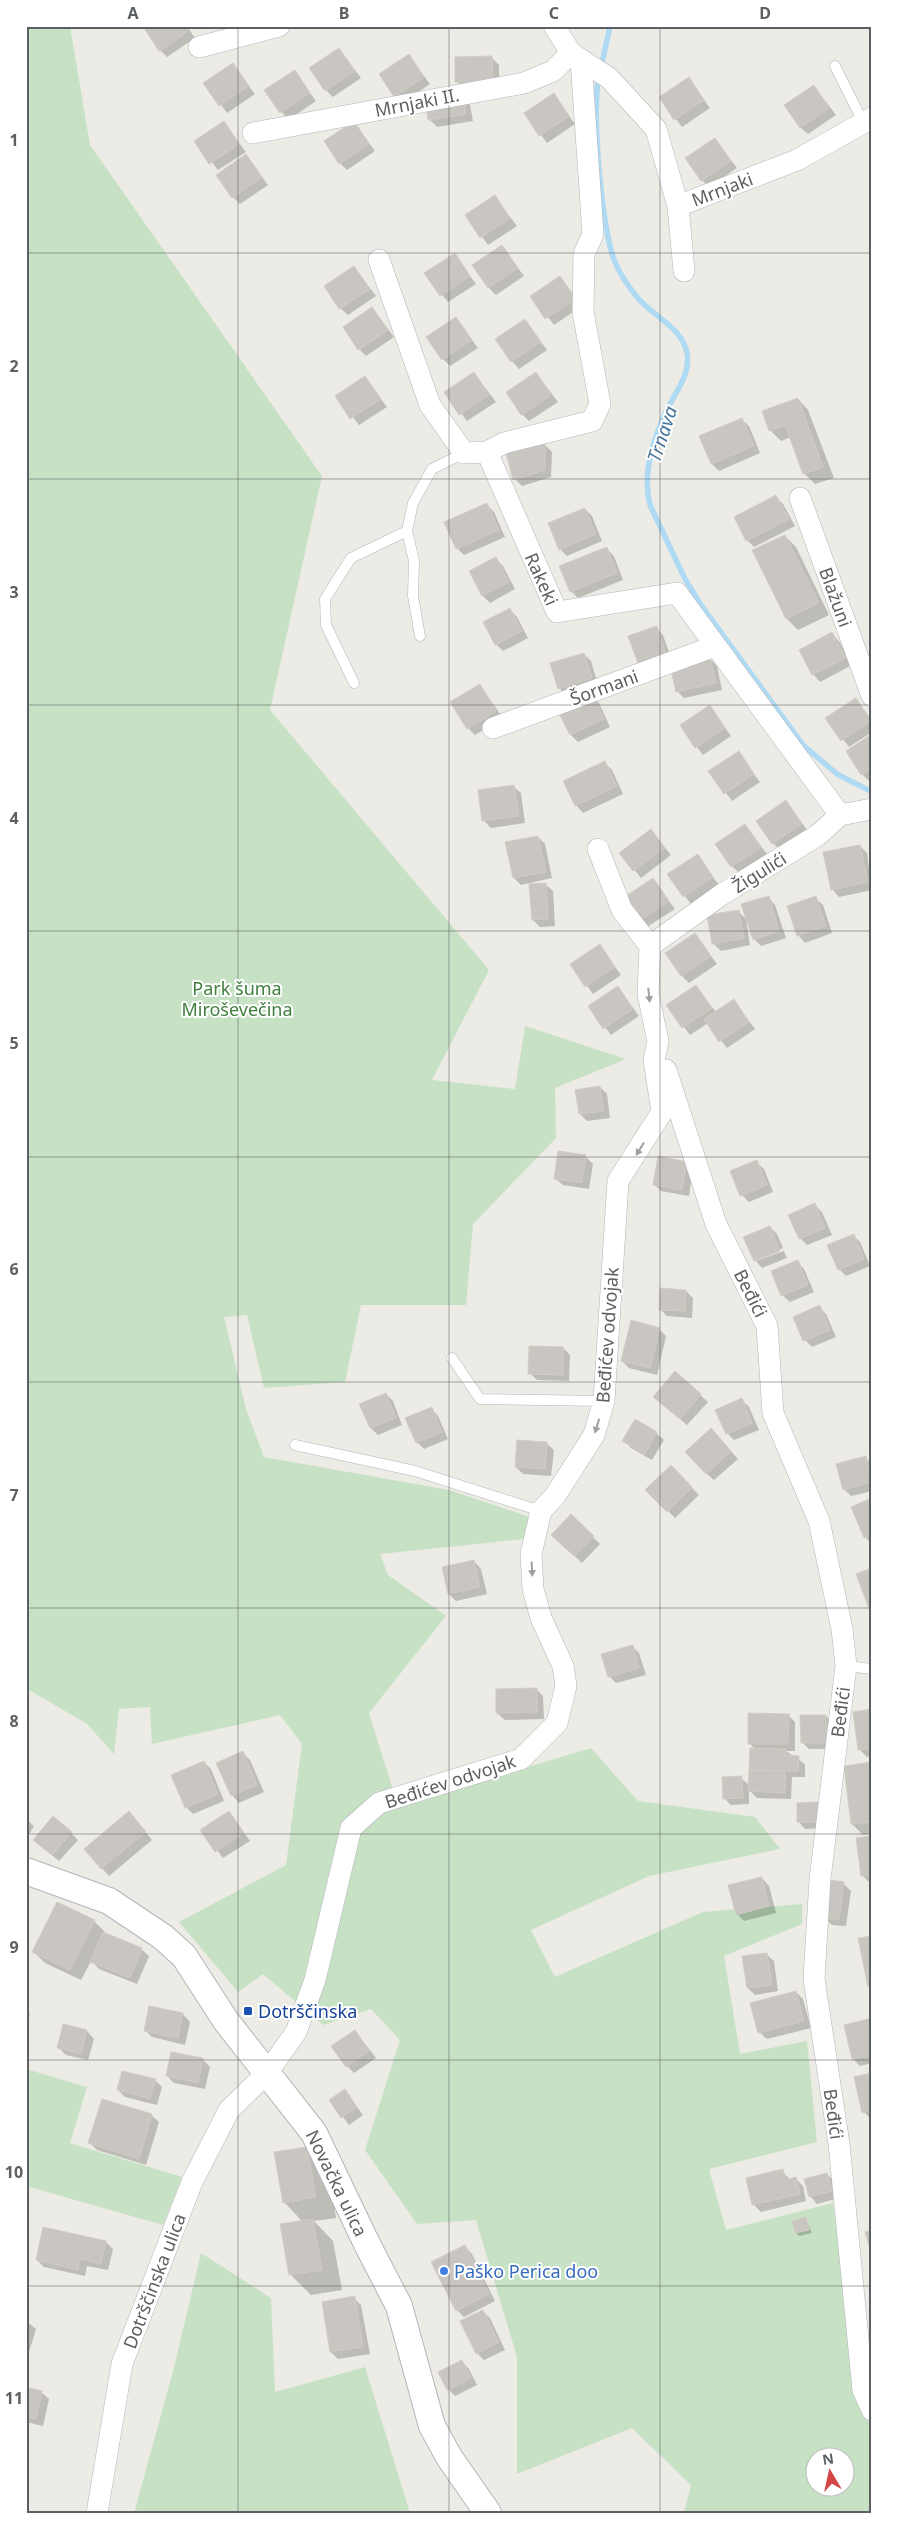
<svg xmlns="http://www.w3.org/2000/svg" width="898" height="2539" font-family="'Noto Sans',sans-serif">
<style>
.green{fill:#c7e1c5;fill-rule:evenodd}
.shadow{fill:#0003}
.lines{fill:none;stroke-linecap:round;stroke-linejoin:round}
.stream{stroke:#aedaf4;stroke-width:5.5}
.building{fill:#c9c6c1;stroke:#d1ccc4}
.service-casing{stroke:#b2b5b8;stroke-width:11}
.minor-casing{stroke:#b2b5b8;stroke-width:22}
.tertiary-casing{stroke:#b2b5b8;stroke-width:28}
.service{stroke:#fff;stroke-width:10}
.minor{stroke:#fff;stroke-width:21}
.tertiary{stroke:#fff;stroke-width:26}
.oneway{fill:#9ea0a1}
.grid{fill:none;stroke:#5d6063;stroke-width:1;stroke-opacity:0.55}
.transit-dot{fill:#1a4fb4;stroke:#fff;stroke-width:2}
.shop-dot{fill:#3f7fe0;stroke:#fff;stroke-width:2}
.labels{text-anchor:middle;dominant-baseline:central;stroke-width:4;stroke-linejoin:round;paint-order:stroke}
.street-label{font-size:18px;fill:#5d6063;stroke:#fff}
.park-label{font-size:18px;fill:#417f40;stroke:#fff}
.transit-label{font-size:18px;fill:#164399;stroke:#fff;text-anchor:start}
.shop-label{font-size:18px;fill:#366cbe;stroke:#fff;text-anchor:start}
.water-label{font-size:19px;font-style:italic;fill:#4a779c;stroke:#fff}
.neatline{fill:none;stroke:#5d6063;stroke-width:2}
.grid-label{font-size:16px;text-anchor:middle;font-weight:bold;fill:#5d6063}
</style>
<rect width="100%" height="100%" fill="#edebe5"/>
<path class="green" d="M26 26H70L90 145 322 476 270 710 489 970 432 1080 515 1089 525 1026 626 1059 555 1088 556 1138 473 1224 466 1305H361L345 1382 264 1388 247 1315 224 1317 246 1409 264 1457 449 1490 533 1518 524 1539 380 1554 388 1575 446 1616 369 1713 398 1806 591 1748 638 1801 755 1817 780 1849 649 1876 531 1930 555 1977 703 1912 802 1904V1924L724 1956 740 2054 807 2041 817 2142 709 2169 726 2230 833 2203 861 2398 872 2432V2513H684L691 2485 632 2428 517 2474V2357L476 2220 417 2224 365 2150 400 2040 371 2009 323 2025 263 1974 238 1992 179 1922 286 1865 302 1744 280 1715 152 1744 150 1707 119 1709 114 1754 87 1724 29 1690 26 1685ZM816 2456H846V2486H816Z
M26 2069 87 2087 70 2143 182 2177 163 2225 26 2186Z
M201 2253 271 2298 275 2392 365 2367 410 2513H134L174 2368Z"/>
<path class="shadow" d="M148 26H187L195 38 167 57 160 50Z
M339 49 361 78 333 97 326 90Z
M408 55 430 84 402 103 395 96Z
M492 58 499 65V88H464L457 81Z
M233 65 255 94 227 113 205 83Z
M294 72 316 101 288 120 266 91Z
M689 79 710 108 682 127 660 98Z
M814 86 836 115 808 134 800 127Z
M554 95 575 124 547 143 525 113Z
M463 98 470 105 473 121 437 127 430 120Z
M354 122 375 151 347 170 340 163Z
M224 123 246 152 218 170 196 142Z
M715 139 737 168 709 187 702 180Z
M246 156 268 185 240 204 233 197Z
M495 197 517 226 488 245 467 216Z
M502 247 524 276 496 295 489 288Z
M454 255 476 284 448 302 426 274Z
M354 267 376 296 348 315 340 308Z
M560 277 582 306 554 325 532 296Z
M372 308 394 337 366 356 359 349Z
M456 319 478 348 450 366 443 359Z
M525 321 547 350 519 369 512 361Z
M474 373 496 402 467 421 446 392Z
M536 373 558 402 529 421 522 414Z
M365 378 387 407 359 425 337 396Z
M798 399 808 410 834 478 815 484 804 473 791 437 781 441 770 430Z
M741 419 749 426 760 453 719 471 712 464 700 437Z
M545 445 552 452 551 477 522 486 515 479Z
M776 497 783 504 795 526 754 547 747 540Z
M487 505 494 512 505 537 464 555 457 548Z
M585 509 592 516 602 541 567 556 560 549Z
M785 536 796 547 829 615 798 630 787 619 754 551Z
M607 549 614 556 623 580 578 598 571 591Z
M496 559 503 566 515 589 490 603 483 596 471 572Z
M510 610 517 617 528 638 503 651 496 644Z
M656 628 663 635 672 661 646 670 639 663Z
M832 634 839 641 852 665 820 682 813 674Z
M584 654 591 661 598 685 566 695 559 688Z
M710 659 717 666 722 690 684 698 677 691Z
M480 685 503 718 475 735 468 728Z
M592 696 599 703 610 727 578 742 571 735 560 711Z
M855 699 872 720V732L849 747 827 718Z
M710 707 731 736 703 755 681 726Z
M872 736V779L869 781 862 774Z
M738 753 760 782 732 801 710 771Z
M605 763 612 770 623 794 583 813 576 805Z
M513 786 521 793 525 823 491 828 484 821Z
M786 802 808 831 780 850 773 843Z
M745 825 767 854 739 873 732 866Z
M651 831 671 855 641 878 621 853Z
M538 837 545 844 552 878 521 885 514 878Z
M860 846 867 853 872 890 839 897 832 889Z
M697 856 719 885 691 904 669 875Z
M653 880 675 909 647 927 640 920Z
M545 884 553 891 555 926 540 927 533 920Z
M768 897 775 905 786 938 761 946 754 939Z
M815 898 823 905 832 933 805 943 798 935Z
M738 911 746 919 750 945 721 951 713 943Z
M695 935 717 964 689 983 682 976Z
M600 946 621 975 593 994 571 964Z
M618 987 639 1016 611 1035 589 1006Z
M696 987 716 1012 733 1000 755 1029 727 1048 708 1023 690 1035 668 1006Z
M600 1087 607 1094 610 1118 587 1121 580 1114Z
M586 1157 593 1164 589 1189 563 1185 555 1178Z
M756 1162 764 1169 773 1192 749 1202 742 1195Z
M686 1163 693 1170 689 1196 661 1191 654 1184Z
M815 1205 822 1212 832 1235 807 1245 800 1238Z
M770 1227 777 1234 783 1248 756 1259V1261L784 1251 787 1258 762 1268 755 1260Z
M853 1235 860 1242 870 1266 846 1276 839 1269Z
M797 1261 804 1269 814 1292 790 1302 782 1295Z
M686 1291 693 1298 692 1318 667 1316 660 1309Z
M819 1307 826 1314 836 1337 812 1347 805 1340Z
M659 1329 666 1336 657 1375 629 1368 622 1361Z
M563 1348 570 1355 569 1381 537 1380 530 1373Z
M675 1373 708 1402 687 1425 662 1404Z
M386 1394 393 1401 402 1425 378 1435 371 1428 361 1405Z
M742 1400 749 1407 759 1430 734 1440 727 1433Z
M431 1408 438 1416 448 1439 424 1449 417 1442Z
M656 1433 664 1440 652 1460 631 1448 624 1440Z
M718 1437 738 1459 714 1480 706 1473Z
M546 1443 554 1450 551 1476 523 1474 516 1467Z
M865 1458 872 1464V1491L851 1496 844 1489Z
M671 1467 699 1495 675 1518 647 1490Z
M872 1500V1544L865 1537Z
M571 1516 600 1544 582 1563 553 1535Z
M474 1561 481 1569 487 1594 456 1601 449 1594 443 1568Z
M632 1646 639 1653 646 1675 616 1683 609 1676Z
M536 1689 543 1696 544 1719 505 1720 497 1713Z
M872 1710V1756L867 1757 860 1750Z
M788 1715 795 1722V1751H786L805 1764V1777H792L791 1799 757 1798 749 1790V1804L731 1805 724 1798 741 1778 750 1786 751 1749H755L749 1743Z
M826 1716 833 1723V1749H809L802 1742Z
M243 1753 250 1760 264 1792 239 1803 232 1795Z
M204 1762 211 1769 224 1801 193 1814 186 1807Z
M872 1763V1834L863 1835 852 1824Z
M798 1804 826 1828 805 1829 798 1821Z
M229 1812 250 1841 223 1858 202 1831Z
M26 1819 34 1826 26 1840Z
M136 1820 152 1840 109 1876 85 1849Z
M71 1833 78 1840 59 1861 42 1847Z
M872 1837V1882L870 1883 862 1875Z
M762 1878 769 1886 776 1913 744 1921 737 1914Z
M843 1883 851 1891 846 1926 832 1925 825 1918Z
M94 1921 105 1932 104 1934 141 1949 149 1956 137 1984 99 1969 91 1961 81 1980 45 1963 34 1952Z
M766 1954 774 1961 778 1991 755 1995 748 1988Z
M796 1992 803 1999 811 2028 767 2039 759 2032Z
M27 2011 30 2014 27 2025 26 2024Z
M183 2014 190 2022 185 2045 152 2037 145 2030Z
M872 2020V2063L860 2066 853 2059Z
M87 2031 94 2039 88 2060 66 2055 58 2047Z
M355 2031 376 2058 354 2073 347 2066Z
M172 2053 203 2060 210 2067 205 2089 174 2083 167 2076Z
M872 2074V2119H871L864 2112Z
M155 2080 162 2087 157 2105 125 2097 118 2090Z
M344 2090 363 2115 349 2125 330 2100Z
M151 2115 159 2122 146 2165 97 2150 90 2143Z
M307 2148 328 2169 336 2218 314 2221 333 2241 342 2290 311 2295 290 2274 303 2222 284 2202Z
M782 2171 790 2180 796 2179 803 2186 806 2201 761 2212 754 2205 747 2179Z
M827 2174 834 2181 839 2198 817 2204 810 2196Z
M805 2218 812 2233 799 2236 796 2233Z
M106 2242 113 2249 108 2270 87 2266 85 2276 44 2267 37 2260Z
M464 2246 472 2254 495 2301 464 2317 457 2310Z
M354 2298 361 2305 370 2354 338 2359 331 2352 323 2303Z
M482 2311 490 2318 505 2350 484 2360 477 2353Z
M26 2321 36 2329 26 2362Z
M462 2362 469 2369 477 2385 455 2396 448 2389Z
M26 2389 41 2392 49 2399 43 2426 26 2422Z"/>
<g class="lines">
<path class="stream" d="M601 68 610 26
M599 77C591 108 602 232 615 262 620 274 628 286 637 297 652 316 682 327 687 353 691 376 674 393 666 412 653 440 642 475 650 505L685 579 701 605 803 745 837 774 872 792"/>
</g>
<path class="building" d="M146 26H186L189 31 159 51 144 28Z
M339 48 355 71 325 91 309 68Z
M409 54 424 77 394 97 379 74Z
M492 56 493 82H455V57Z
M233 63 249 86 219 106 203 83Z
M295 70 310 93 280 113 264 90Z
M689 77 704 100 674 120 659 97Z
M814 85 829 108 800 128 784 105Z
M554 93 569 116 539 136 524 113Z
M464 97 466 114 428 120 426 103Z
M224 121 239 144 209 164 194 141Z
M354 121 369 144 339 164 324 141Z
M715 138 731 161 701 181 685 158Z
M246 154 262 177 232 198 216 175Z
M495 195 510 218 480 238 465 215Z
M502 245 518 268 488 288 472 265Z
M455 253 470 276 440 296 424 273Z
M354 266 370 289 339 309 324 286Z
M560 276 576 299 545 319 530 296Z
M372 307 388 330 358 350 343 327Z
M456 317 472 340 442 360 426 337Z
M525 319 541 342 511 362 495 339Z
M474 372 489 395 459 415 444 392Z
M536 372 551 395 521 415 506 392Z
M365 376 381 399 350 419 335 396Z
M798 398 823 467 803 474 785 425 769 431 762 411Z
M742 418 754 446 711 464 699 436Z
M545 444V470L513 480 505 449Z
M776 495 789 519 746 541 734 517Z
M487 503 499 530 456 549 444 522Z
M585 508 596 534 559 550 548 523Z
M785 535 819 603 786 619 752 550Z
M607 547 617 573 570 592 559 566Z
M496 557 509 582 482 596 469 571Z
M510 608 522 631 495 645 483 622Z
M657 626 666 654 638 663 628 636Z
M832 632 846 658 812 675 799 650Z
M584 653 592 678 558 689 550 663Z
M710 658 716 683 676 692 670 666Z
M480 684 496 711 467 729 450 702Z
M592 694 604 719 570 735 558 711Z
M856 698 871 721 841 741 825 718Z
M710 705 725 728 695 748 680 725Z
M872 734V768L861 775 846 751Z
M739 751 754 774 724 794 708 771Z
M605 761 617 786 575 806 563 781Z
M514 785 519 816 482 821 478 790Z
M786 800 802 824 772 844 756 821Z
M745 824 761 847 731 867 715 844Z
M651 829 665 848 633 871 619 853Z
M538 836 546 872 513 878 505 842Z
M860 845 868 882 831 890 823 852Z
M698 854 713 877 683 897 667 874Z
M653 878 669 901 639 921 623 898Z
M546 883 548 919 532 920 529 884Z
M769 896 779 931 753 940 741 904Z
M816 896 826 926 797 936 787 906Z
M739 910 744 938 712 944 707 915Z
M695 933 711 956 681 976 665 953Z
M600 944 615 967 585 987 570 964Z
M696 985 712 1008 682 1028 666 1005Z
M618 986 633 1009 603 1029 588 1006Z
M734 999 749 1022 719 1042 704 1019Z
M600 1086 604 1111 579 1114 575 1090Z
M558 1151 586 1155 582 1183 554 1179Z
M658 1156 687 1162 682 1190 653 1185Z
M757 1160 767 1185 740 1196 730 1171Z
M815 1203 825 1228 799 1239 788 1215Z
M770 1226 780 1251 754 1261 743 1237Z
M854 1234 864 1259 838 1270 827 1245Z
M798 1260 808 1285 781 1296 771 1271Z
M660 1288 686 1290 685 1311 659 1310Z
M820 1305 830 1330 803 1341 793 1317Z
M631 1320 660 1328 650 1368 621 1361Z
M529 1346 563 1347V1375L528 1374Z
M675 1371 701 1394 680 1419 653 1397Z
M386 1393 396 1418 370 1428 359 1404Z
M742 1398 752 1423 726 1434 715 1410Z
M432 1407 442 1432 416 1443 405 1418Z
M635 1419 657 1432 645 1454 622 1441Z
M711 1428 731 1451 706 1474 685 1452Z
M517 1440 547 1442 545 1469 515 1467Z
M866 1456 872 1482 843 1490 836 1464Z
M671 1465 692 1487 667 1512 645 1490Z
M872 1498V1534L864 1538 851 1507Z
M571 1514 594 1536 574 1556 551 1535Z
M474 1560 480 1587 448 1594 442 1567Z
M872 1568V1616L856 1574Z
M633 1645 639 1668 608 1677 601 1654Z
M537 1688V1712L496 1713V1689Z
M872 1709V1748L858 1750 853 1712Z
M748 1713 789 1714 788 1744H748Z
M800 1715H826L827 1743H801Z
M750 1748 786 1749V1755L799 1756 798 1771 749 1770Z
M243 1751 257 1785 231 1796 216 1763Z
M204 1761 218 1794 185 1808 171 1775Z
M872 1762V1822L851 1824 844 1766Z
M749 1770 785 1771V1793L748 1791Z
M742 1776 743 1798 723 1799 722 1777Z
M819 1802V1822H797V1803Z
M129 1811 146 1832 101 1869 84 1849Z
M229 1811 244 1833 215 1852 200 1830Z
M53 1816 72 1832 52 1855 33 1840Z
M872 1836V1875L861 1876 856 1838Z
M762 1877 769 1906 736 1915 728 1885Z
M829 1880 844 1882 839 1920 824 1918Z
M57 1902 95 1920 70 1970 32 1952Z
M103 1932 142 1948 130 1978 90 1962Z
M872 1936V1986L868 1987 858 1938Z
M767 1953 772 1985 747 1988 742 1956Z
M796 1991 804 2021 758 2033 750 2003Z
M149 2006 183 2013 178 2038 144 2031Z
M872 2018V2055L852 2059 844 2025Z
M63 2024 87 2030 81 2054 57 2048Z
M355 2030 369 2051 346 2067 331 2046Z
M171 2052 203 2058 198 2083 166 2076Z
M122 2071 156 2079 150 2099 117 2090Z
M872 2073V2110L862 2113 854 2077Z
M345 2089 357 2107 341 2118 329 2100Z
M102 2099 152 2114 139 2159 88 2143Z
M307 2147 316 2197 283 2203 274 2152Z
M783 2169 785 2180 796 2177 800 2194 752 2205 746 2178Z
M827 2173 832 2191 809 2197 804 2179Z
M806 2217 809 2230 795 2233 792 2221Z
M313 2219 322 2270 289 2275 280 2224Z
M43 2227 106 2241 101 2264 80 2259 78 2270 36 2260Z
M872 2230V2255L865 2232Z
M465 2245 489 2294 456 2311 431 2262Z
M355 2296 363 2347 330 2352 322 2302Z
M483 2310 499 2342 476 2354 460 2321Z
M462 2360 471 2378 447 2390 438 2372Z
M26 2387 42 2391 36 2419 26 2417Z"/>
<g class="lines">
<defs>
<path id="service" d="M835 66 863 122
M420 636 413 596 414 561 407 531 413 503 432 469 464 453
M354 683 326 625 325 599 351 558 407 531
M452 1358 480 1399 604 1401
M295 1445 415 1471 541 1511
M846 1666 872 1669"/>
<path id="minor" d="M554 26 571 53 609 78 656 129 678 206 684 271
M199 47 279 26
M253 133 524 83 553 71 571 53
M678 206 797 160 872 118
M379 260 430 405 464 453 487 452 557 612 677 593 840 815
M487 452 504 443 592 421 600 404 583 312 584 254 593 234 581 60
M800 498 872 696
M493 728 715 646
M598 849 622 910 650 946
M650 946 721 895 818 835 840 815 872 809
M666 1070 716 1224 767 1326 773 1413 819 1521 842 1629 846 1666 820 1879 814 1979 839 2144 863 2390 872 2410
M97 2513 122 2364 192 2182 229 2110 267 2073 296 2032 315 1980 351 1828 379 1803 521 1759 557 1723 566 1686 563 1666 541 1618 533 1589 531 1554 541 1511 555 1496 594 1435 604 1401 618 1181 662 1112 654 1060 658 1041 648 994 650 946"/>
<path id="tertiary" d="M26 1871 109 1901 163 1937 184 1956 226 2021 314 2133 366 2242 399 2306 432 2426 449 2457 488 2513"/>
</defs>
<use href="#service" class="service-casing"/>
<use href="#minor" class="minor-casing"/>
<use href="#tertiary" class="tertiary-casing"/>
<use href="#service" class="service"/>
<use href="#minor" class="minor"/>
<use href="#tertiary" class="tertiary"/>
</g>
<defs><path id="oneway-solid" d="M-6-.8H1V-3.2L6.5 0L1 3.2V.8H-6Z" transform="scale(1.25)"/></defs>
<g class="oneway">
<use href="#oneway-solid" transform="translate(649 995) rotate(84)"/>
<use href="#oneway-solid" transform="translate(640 1149) rotate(122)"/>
<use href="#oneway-solid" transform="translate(597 1426) rotate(107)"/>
<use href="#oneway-solid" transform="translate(532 1569) rotate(87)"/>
</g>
<path class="grid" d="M238 26V2513M449 26V2513M660 26V2513M26 253H872M26 479H872M26 705H872M26 931H872M26 1157H872M26 1382H872M26 1608H872M26 1834H872M26 2060H872M26 2286H872"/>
<rect class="transit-dot" x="243" y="2006" width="10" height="10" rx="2.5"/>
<circle class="shop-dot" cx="444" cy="2271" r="5"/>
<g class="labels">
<g class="street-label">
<text transform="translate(417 102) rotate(-11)">Mrnjaki II.</text>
<text transform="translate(722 189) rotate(-21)">Mrnjaki</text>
<text transform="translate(542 579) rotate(66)">Rakeki</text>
<text transform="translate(836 597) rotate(70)">Blažuni</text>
<text transform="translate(604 687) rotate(-20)">Šormani</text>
<text transform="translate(759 872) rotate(-32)">Žigulići</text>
<text transform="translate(751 1293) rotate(63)">Beđići</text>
<text transform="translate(607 1335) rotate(-86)">Beđićev odvojak</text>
<text transform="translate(840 1712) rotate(-83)">Beđići</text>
<text transform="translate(450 1781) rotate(-18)">Beđićev odvojak</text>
<text transform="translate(834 2114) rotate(82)">Beđići</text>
<text transform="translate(337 2183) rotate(64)">Novačka ulica</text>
<text transform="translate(154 2281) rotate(-69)">Dotrščinska ulica</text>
</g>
<g class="park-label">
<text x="237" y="988">Park šuma<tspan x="237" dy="21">Miroševečina</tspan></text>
</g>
<g class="transit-label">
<text x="258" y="2011">Dotrščinska</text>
</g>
<g class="shop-label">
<text x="454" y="2271">Paško Perica doo</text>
</g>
<g class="water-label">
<text transform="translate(662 434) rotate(-72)">Trnava</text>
</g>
</g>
<rect width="898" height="2539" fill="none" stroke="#ffffff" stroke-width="55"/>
<g transform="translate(830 2472) rotate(351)"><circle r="24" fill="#ffffff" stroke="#bebfc1"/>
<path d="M0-4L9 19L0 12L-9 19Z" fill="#d24746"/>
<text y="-8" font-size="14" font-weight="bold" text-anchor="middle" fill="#5d6063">N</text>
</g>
<rect x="28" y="28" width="842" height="2484" class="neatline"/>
<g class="grid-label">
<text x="133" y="19">A</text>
<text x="344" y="19">B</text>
<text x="554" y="19">C</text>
<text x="765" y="19">D</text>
<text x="14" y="146">1</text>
<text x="14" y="372">2</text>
<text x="14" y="598">3</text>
<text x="14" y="824">4</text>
<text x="14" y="1049">5</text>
<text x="14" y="1275">6</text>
<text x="14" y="1501">7</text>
<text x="14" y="1727">8</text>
<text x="14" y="1953">9</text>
<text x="14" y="2178">10</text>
<text x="14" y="2404">11</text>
</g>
</svg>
